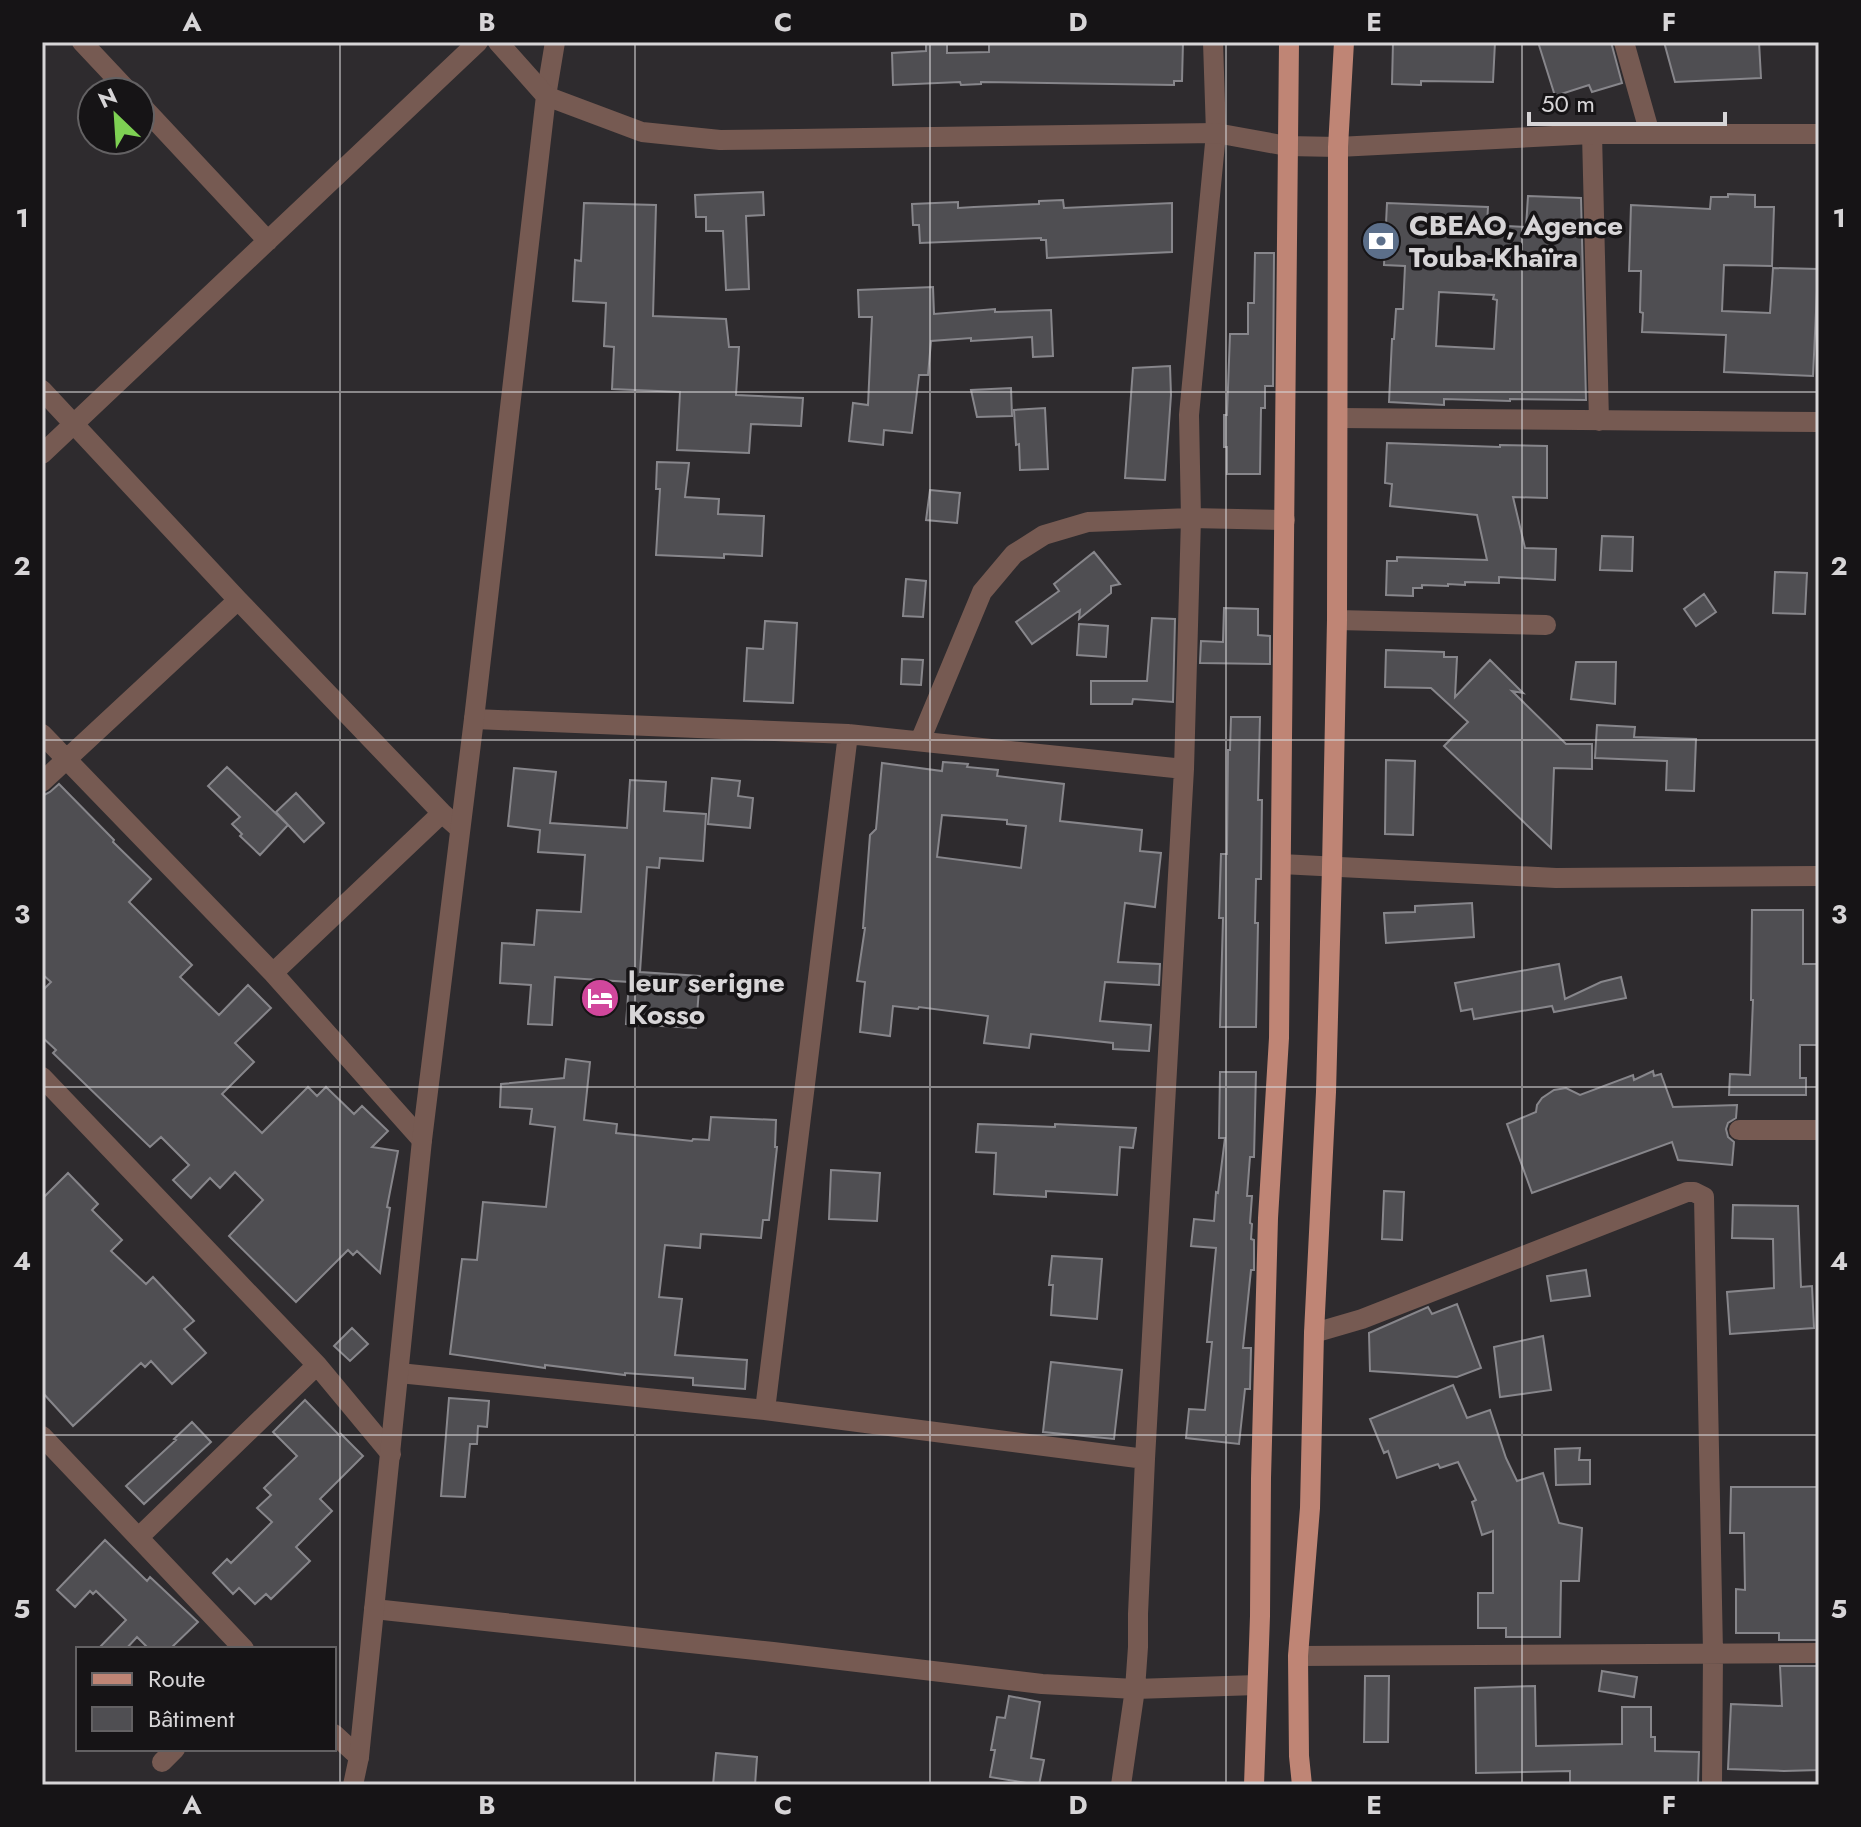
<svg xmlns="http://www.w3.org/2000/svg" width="1861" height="1827" font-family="Jost,sans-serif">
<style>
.building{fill:#4f4e52;stroke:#87868b;stroke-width:2;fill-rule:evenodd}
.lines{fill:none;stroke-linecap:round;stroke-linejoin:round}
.minor{stroke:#765a52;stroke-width:20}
.tertiary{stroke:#765a52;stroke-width:20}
.primary{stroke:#bf8575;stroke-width:20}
.grid{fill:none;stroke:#d7d5d7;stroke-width:2;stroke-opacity:0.55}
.labels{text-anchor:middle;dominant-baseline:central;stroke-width:7;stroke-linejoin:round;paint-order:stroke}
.poi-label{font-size:28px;font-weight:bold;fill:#d7d5d7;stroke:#161416;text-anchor:start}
.neatline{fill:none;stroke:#d7d5d7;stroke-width:3}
.grid-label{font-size:26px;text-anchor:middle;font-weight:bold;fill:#d7d5d7}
</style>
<rect width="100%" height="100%" fill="#2e2b2e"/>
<path class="building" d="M926 42H947V53L989 52V42H1183L1182 81H1174V85L981 82V84L961 85 960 82 893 85 892 53 926 51Z
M1393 42H1495L1493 82 1421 81V85L1392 84Z
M1538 42H1611L1622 83 1592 92 1589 85 1555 96Z
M1664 42H1759L1761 78 1675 82Z
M763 192 764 215 746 216 749 289 726 290 723 231H706V217H696L695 195Z
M1728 194 1755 195V207H1774L1772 266 1724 265 1722 311 1770 313 1773 268 1818 269 1813 376 1724 372 1726 335 1642 332 1643 313 1640 312 1641 271H1629L1631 205 1710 209 1711 197H1728Z
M1528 196 1581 198 1586 400 1510 399V401L1444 399V405L1389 402 1392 339H1394L1396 309H1403L1405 266 1384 265 1387 203 1488 207 1487 225 1526 227ZM1439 292 1494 295 1493 299 1497 300 1494 349 1436 346Z
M1063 200 1064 208 1172 203V252L1047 258 1046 240H1041V238L920 243 919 225H913L912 204 958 202V208L974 207 1039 204V201Z
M584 203 656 205 653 316 726 319 729 347H739L736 395 803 398 801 426 751 424 749 453 677 450 680 392 612 389 614 347 604 346 606 303 573 301 575 260 581 261Z
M1255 253H1274L1273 386H1265V408H1261L1260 474H1227V447H1224V415H1227L1230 334H1248V303H1254Z
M933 287 934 314 995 309V312L1051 310 1053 356 1033 357 1032 337 971 341V338L931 341 928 375H919L912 433 884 430 883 445 849 441 853 403 868 405 872 317H859L858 290Z
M1170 366 1171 395 1165 480 1125 478 1133 368Z
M1011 388 1012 416 977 417 971 390Z
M1045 408 1048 469 1020 470 1019 444 1016 445 1014 410Z
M1387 443 1500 447V445L1547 446V498L1513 497 1525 548 1556 549 1555 580 1499 577V583L1465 582V585L1448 584V586L1422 585V588H1413V596L1386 595 1387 561H1397V557L1487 560 1477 515 1390 506 1392 484 1385 483Z
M657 462 689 463 685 497 719 499 718 514 764 516 762 556 724 554V558L656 555 660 489H656Z
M930 490 960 493 957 523 926 520Z
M1602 536 1633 537 1632 571 1600 570Z
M1094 552 1120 584 1111 586V593L1079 619 1080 610 1032 644 1016 622 1059 591 1054 584Z
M1775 572 1807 573 1805 614 1773 613Z
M906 579 926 581 923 617 903 616Z
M1704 594 1716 612 1696 626 1684 609Z
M1224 608 1258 609V635L1270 636V664L1200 663 1201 641 1223 642Z
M1152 618 1175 619 1173 702 1133 699 1132 704H1091V681H1147Z
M765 621 797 623 793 703 744 701 747 648 763 649Z
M1079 624 1108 626 1106 657 1077 655Z
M1386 650 1444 652V657H1457L1455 697 1490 660 1523 693 1512 691 1566 744H1592V769L1554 768 1551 848 1444 746 1468 722 1431 688 1385 687Z
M902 659 923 660 921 685 901 684Z
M1576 662H1616L1615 704 1571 699Z
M1231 717H1260L1258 800H1262L1261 879H1256L1255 923H1258L1256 1027H1220L1223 918H1219L1221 854H1227L1228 750H1230Z
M1597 725 1635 727 1634 737 1696 739 1694 791 1666 790 1667 761 1595 758Z
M1386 760 1415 761 1413 835 1385 834Z
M943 762 968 764 967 767 998 770 997 776 1064 784 1060 821 1142 830 1140 851 1161 853 1155 907 1125 903 1118 962 1160 964 1159 985 1105 982 1100 1021 1151 1025 1149 1051 1113 1049V1043L1031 1034 1029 1048 984 1043 988 1016 919 1007 918 1009 893 1006 890 1036 860 1032 865 982 857 981 865 928H863L870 835 876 829 882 763 942 771ZM942 815 1007 820V824L1026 826 1021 868 937 857Z
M227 767 288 825 260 855 240 836 242 834 232 824 240 817 208 786Z
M514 768 556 772 550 823 627 828 630 780 666 782 664 811 706 814 703 861 660 858 659 868 647 867 640 972 700 976 696 1028 626 1024 629 982 555 977 552 1025 528 1024 531 985 500 983 502 943 534 945 537 910 581 912 585 855 538 852 540 830 508 826Z
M712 778 740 781 738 796 753 798 750 828 708 824Z
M59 784 114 840 113 842 151 879 129 902 192 965 180 977 219 1015 248 985 271 1008 235 1043 254 1062 222 1094 262 1133 308 1087 317 1096 326 1087 354 1114 362 1106 388 1131 372 1147 398 1151 387 1207 390 1208 380 1273 357 1251 353 1255 348 1250 296 1302 229 1236 263 1200 235 1172 220 1188 210 1178 191 1198 173 1180 189 1165 161 1137 150 1147 53 1053 56 1050 42 1037V991L51 982 42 974V796L50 792Z
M296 793 324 823 304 842 276 812Z
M1472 903 1474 937 1386 943 1384 913 1415 912V906Z
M1752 910H1803V964H1819V1045H1800V1078H1806V1095H1729L1730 1074 1750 1075 1753 1000H1751Z
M1559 964 1565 999 1601 982 1621 977 1626 998 1554 1012 1552 1006 1474 1019 1472 1009 1461 1011 1455 983Z
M566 1059 590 1062 584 1120 617 1124 616 1133 692 1141 693 1139 709 1140 711 1117 776 1120 775 1147H777L769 1220H763L761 1238 701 1234 700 1248 665 1245 659 1297 682 1299 675 1355 747 1360 745 1389 693 1385V1378L625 1373V1375L545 1365V1368L450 1354 462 1259 477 1260 483 1202 546 1207 555 1127 530 1124 532 1109 500 1107 501 1084 564 1078Z
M1653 1071 1654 1076 1661 1074 1673 1107 1737 1105 1736 1118 1728 1123 1726 1129 1728 1137 1734 1142 1732 1165 1678 1160 1672 1142 1532 1193 1507 1124 1536 1112 1537 1105 1542 1098 1554 1090 1566 1088 1580 1095 1633 1075 1634 1080Z
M1220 1072H1256L1254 1157H1250L1247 1196H1252L1250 1223 1252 1224 1251 1239 1254 1240V1270H1251L1243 1348H1251L1250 1389H1245L1239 1444 1186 1438 1189 1409 1205 1410 1212 1342H1207L1216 1248 1191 1246 1194 1219 1214 1221 1216 1192 1218 1193 1225 1138H1219Z
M978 1124 1055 1127V1124L1136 1128 1133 1148 1120 1147 1117 1195 1046 1191V1197L994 1194 996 1153 976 1152Z
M831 1170 880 1173 877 1221 829 1219Z
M68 1173 98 1204 92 1210 122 1240 111 1251 146 1284 153 1277 194 1321 184 1329 206 1353 172 1384 151 1361 145 1367 141 1363 73 1426 42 1392V1199Z
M1384 1191 1404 1192 1402 1240 1382 1239Z
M1733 1205 1798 1206 1801 1287 1812 1286 1814 1328 1730 1334 1727 1292 1774 1288 1773 1239 1732 1238Z
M1052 1256 1102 1259 1097 1319 1051 1315 1053 1285H1049Z
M1586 1270 1590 1296 1551 1301 1547 1276Z
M1457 1304 1481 1368 1457 1377 1370 1371 1369 1333 1428 1307 1432 1314Z
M352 1328 368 1344 350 1361 334 1346Z
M1543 1336 1551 1390 1500 1397 1494 1347Z
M1051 1362 1122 1370 1114 1439 1043 1432Z
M1453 1385 1467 1418 1490 1410 1506 1458 1517 1481 1543 1473 1559 1523 1582 1528 1579 1581H1561L1560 1637H1506V1628H1478V1593H1493V1531L1482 1535 1472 1502 1476 1500 1458 1462 1440 1468 1438 1464 1397 1478 1388 1451 1384 1453 1370 1419Z
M449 1398 489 1401 487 1427 478 1426 477 1444H470L465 1497 441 1496Z
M305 1400 340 1436 341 1434 363 1456 320 1499 332 1511 296 1547 310 1561 271 1599 266 1594 255 1604 239 1588 233 1594 213 1573 227 1559 231 1563 272 1522 257 1508 271 1495 264 1488 297 1456 273 1432Z
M192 1422 211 1442 144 1504 126 1486 176 1440 174 1439Z
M1580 1448 1579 1460H1590V1484L1556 1485 1555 1449Z
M1731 1487H1819V1640H1779V1633H1736V1589L1745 1590 1744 1533H1730Z
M105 1540 147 1581 150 1577 198 1622 170 1649H149L137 1637 126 1649H98L126 1620 96 1591 93 1594 90 1591 75 1607 57 1590Z
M1780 1666H1819V1770L1784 1771 1728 1769 1731 1704 1782 1706Z
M1602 1671 1637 1677 1634 1697 1599 1691Z
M1365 1676H1389L1388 1742H1364Z
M1535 1686 1536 1746 1622 1744V1707H1651V1737H1655V1751L1699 1752 1698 1785H1570V1771L1476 1773 1475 1688Z
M1009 1696 1040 1702 1031 1758 1044 1760 1039 1785 990 1777 995 1750H991L997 1717 1005 1718Z
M716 1753 757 1757 755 1785H713Z"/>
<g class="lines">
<path class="minor" d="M82 42 129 92
M1624 42 1650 134
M546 96 555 42
M140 104 268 241
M1592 134 1599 421
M42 390 238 600 442 813 460 829
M1338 418 1819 422
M42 454 478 42
M1337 620 1546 625
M474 719 848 734 1184 769
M42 734 273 973 422 1140
M920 741 982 592 1014 554 1044 535 1088 522 1191 518 1285 520
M42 782 238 600
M1281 864 1556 878 1819 876
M273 973 442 813
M42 1077 317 1365 391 1454
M1739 1130H1819
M1314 1333 1362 1319 1687 1192H1694L1704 1197 1713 1652 1712 1785
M399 1373 765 1410 1145 1459
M765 1410 848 734
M42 1436 244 1649
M139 1537 317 1365
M374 1609 773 1652 1042 1684 1135 1689 1257 1685
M1298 1656 1819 1653
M334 1734 359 1757
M162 1762 175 1749
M1121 1785 1135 1689 1138 1647V1614L1145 1459 1184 769 1191 518 1189 415 1216 133 1213 42"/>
<path class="tertiary" d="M498 42 546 96 642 132 720 140 1216 133 1287 146 1338 147 1592 134H1819
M353 1785 359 1757 422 1140 474 719 546 96"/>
<path class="primary" d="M1254 1785 1260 1616 1261 1478 1268 1218 1279 1038 1289 42
M1302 1785 1299 1756 1298 1656 1310 1508 1314 1333 1326 1092 1332 867 1337 620 1338 147 1344 42"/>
</g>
<path class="grid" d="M340 42V1785M635 42V1785M930 42V1785M1226 42V1785M1522 42V1785M42 392H1819M42 740H1819M42 1087H1819M42 1435H1819"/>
<defs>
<symbol id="bank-disc" viewBox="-11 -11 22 22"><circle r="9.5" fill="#5c6f8a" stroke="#161416"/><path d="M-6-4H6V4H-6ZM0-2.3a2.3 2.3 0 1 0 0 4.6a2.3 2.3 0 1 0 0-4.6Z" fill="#fff"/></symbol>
<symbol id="hotel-disc" viewBox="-11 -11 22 22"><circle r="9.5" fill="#d1479c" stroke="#161416"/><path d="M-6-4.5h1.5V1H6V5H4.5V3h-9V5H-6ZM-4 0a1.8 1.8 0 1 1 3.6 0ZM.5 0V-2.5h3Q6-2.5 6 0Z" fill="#fff"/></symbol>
</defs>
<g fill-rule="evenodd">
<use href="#bank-disc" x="1359" y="219" width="44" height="44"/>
<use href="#hotel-disc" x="578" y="976" width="44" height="44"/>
</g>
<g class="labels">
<g class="poi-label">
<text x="1409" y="225">CBEAO, Agence<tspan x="1409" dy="32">Touba-Khaïra</tspan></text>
<text x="628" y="982">leur serigne<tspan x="628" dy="32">Kosso</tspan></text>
</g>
</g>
<rect width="1861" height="1827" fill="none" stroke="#161416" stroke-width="88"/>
<rect x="76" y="1647" width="260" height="104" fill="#161416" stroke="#636163" stroke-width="2"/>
<rect x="92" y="1673" width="40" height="12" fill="#bf8575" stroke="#636163" stroke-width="2"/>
<text x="148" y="1687" font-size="24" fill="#d7d5d7">Route</text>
<rect x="92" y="1707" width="40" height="24" fill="#4f4e52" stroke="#636163" stroke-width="2"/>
<text x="148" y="1727" font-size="24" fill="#d7d5d7">Bâtiment</text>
<g transform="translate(116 116) rotate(335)"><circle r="38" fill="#161416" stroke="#636163" stroke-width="2"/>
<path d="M0-6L14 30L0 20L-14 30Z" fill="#7ed153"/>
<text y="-12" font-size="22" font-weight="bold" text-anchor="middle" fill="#d7d5d7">N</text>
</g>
<path d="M1529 112v12h196v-12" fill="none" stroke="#d7d5d7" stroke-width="4"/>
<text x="1541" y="112" font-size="24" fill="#d7d5d7" stroke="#161416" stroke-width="6" paint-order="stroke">50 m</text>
<rect x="44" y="44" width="1773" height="1739" class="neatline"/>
<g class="grid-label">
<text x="192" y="31">A</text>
<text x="487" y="31">B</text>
<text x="783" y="31">C</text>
<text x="1078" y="31">D</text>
<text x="1374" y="31">E</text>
<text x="1669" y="31">F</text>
<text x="22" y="227">1</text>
<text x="1839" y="227">1</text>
<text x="22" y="575">2</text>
<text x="1839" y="575">2</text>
<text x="22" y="923">3</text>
<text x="1839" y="923">3</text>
<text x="22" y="1270">4</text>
<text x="1839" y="1270">4</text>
<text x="22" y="1618">5</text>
<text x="1839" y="1618">5</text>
<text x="192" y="1814">A</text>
<text x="487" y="1814">B</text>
<text x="783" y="1814">C</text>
<text x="1078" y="1814">D</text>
<text x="1374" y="1814">E</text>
<text x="1669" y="1814">F</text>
</g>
</svg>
